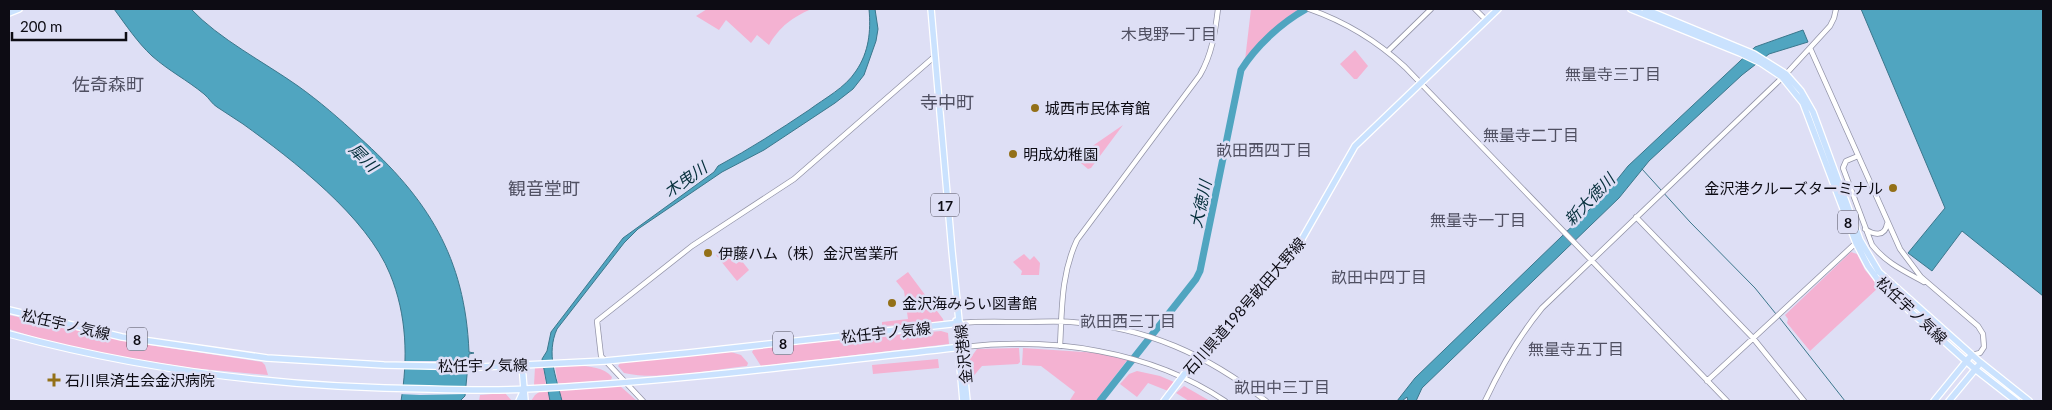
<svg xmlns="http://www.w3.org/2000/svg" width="2052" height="410" font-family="Lato,'Noto Sans JP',sans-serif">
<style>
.green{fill:#f4b2d2}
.water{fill:#50a5c0;stroke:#3c778c}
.pier{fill:#dedff5}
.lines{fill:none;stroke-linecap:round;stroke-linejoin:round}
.stream{stroke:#3c778c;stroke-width:1}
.river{stroke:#50a5c0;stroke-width:7}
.minor-casing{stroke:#9394a8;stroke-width:6}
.major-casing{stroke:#fff;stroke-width:8}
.minor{stroke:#fff;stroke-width:4.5}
.major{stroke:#cae2fe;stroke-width:5.5}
.poi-dot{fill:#937018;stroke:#dedff5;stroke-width:2}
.labels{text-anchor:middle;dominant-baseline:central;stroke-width:5;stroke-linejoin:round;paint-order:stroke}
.shield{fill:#dedff5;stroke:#4c4b58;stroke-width:1}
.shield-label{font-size:14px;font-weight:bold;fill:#0d0c14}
.poi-label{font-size:15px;fill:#0d0c14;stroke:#dedff5;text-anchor:start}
.street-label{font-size:15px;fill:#0d0c14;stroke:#dedff5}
.neighbourhood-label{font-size:16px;fill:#505062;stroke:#dedff5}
.water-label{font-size:16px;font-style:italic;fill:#042e3a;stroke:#dedff5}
.quarter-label{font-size:18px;fill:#505062;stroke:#dedff5}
</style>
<rect width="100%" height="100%" fill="#dedff5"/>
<path class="green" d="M707 9H811C792 18 780 26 769 45L757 35 751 43 726 20 719 30 696 16Z
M1251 9H1301L1291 15 1245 60Z
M1355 50 1368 66 1357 79H1354L1340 64Z
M1123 125 1091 168 1088 169 1075 158Z
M724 249 736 264 741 260 749 270 737 281 716 255Z
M1851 252 1857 254 1865 270 1879 287 1810 351 1787 323 1788 319 1785 315Z
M1024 254 1030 260 1034 256 1040 263 1039 275H1021L1022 271 1013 262Z
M908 272 943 319 944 323 882 326V322L908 319 904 291 896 281Z
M9 315 135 343 262 362 265 365 268 375 191 368 123 357 50 342 9 329Z
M941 331 948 333 949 344 761 366 752 352 754 349 758 347Z
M1019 348 1020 362 1018 364 982 366 971 379 969 360 977 349Z
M1023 348 1099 353 1128 359 1096 401H1072L1070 400 1075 392 1041 366 1022 365Z
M731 352 741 355 748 363 747 366C710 370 659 381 624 373L618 366 621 362Z
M938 359 939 368 873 374 872 365Z
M543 366 546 385H534L535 367Z
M555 366C572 367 600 362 612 377L611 380 558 384Z
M1137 371 1160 376 1174 382 1168 391 1148 383 1137 397 1120 384 1129 374Z
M619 385 637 401H531L535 395 542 390Z
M1184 386 1210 401H1189L1176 393Z
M505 393 512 401H479L480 395Z"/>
<path class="water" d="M114 9H191C219 39 264 62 298 86 319 101 340 119 359 137 428 199 465 257 469 352L474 353 469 354 465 396 460 401H401C408 359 407 315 390 274 367 217 293 160 243 124 234 118 226 113 217 107 212 104 209 98 204 94 187 80 169 71 152 56 137 42 126 25 114 9Z
M869 9H875L878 29 876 41 864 75 853 89 835 103 764 150 722 172 638 229 624 243 557 329C546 354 556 376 562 401H550L542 359 547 351 551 332 623 238 714 172 718 166C750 149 779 130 809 110 825 98 845 88 856 71 869 52 871 31 869 9Z
M1861 9H2043V296L1962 231 1932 271 1908 253 1945 208Z
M1803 30 1808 42 1769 54 1742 75 1649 161 1619 198 1422 388 1416 401H1408L1407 397 1402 401H1397L1415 378 1589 210 1612 186 1628 166 1755 47Z"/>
<path class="pier" d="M402 361H471V371L401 368Z
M400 387H469L468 394 420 395 399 394Z"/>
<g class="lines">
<path class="stream" d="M1642 169 1690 222 1755 288 1776 314
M1779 317 1845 401"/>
<path class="river" d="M1100 401 1196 279 1200 271 1241 70C1256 46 1281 23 1306 9"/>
<defs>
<path id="minor" d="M1309 9C1346 22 1376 40 1405 67L1727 401
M1475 9 1486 20
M1810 48 1900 249 1921 277 1978 326 1983 334 1984 347 1980 353 1972 355
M1388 51 1431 9
M1858 156 1846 161 1843 168 1872 245C1886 263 1904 271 1924 282
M1636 217 1753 338 1804 401
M1865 229C1874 235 1885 237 1887 224
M960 323C980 321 1001 322 1021 322 1038 322 1054 321 1071 322 1146 327 1208 355 1266 401
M1060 346C1062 309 1061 274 1077 240L1200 75C1212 54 1215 33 1218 9
M963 347C1052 337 1149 350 1225 401
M1707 381 1858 241
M643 401 601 356 597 321 692 246 794 179 934 57
M1485 401C1501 367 1518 337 1542 308L1786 74 1830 26 1834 18 1836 9"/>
<path id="major" d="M931 9 952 251 967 401
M1631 9 1740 53 1761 63 1782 77 1803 103 1856 243 1868 266 1883 287 1975 369 2016 401
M1645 9 1754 54 1786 74 1801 91 1813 112 1860 240 1879 272 1980 362 2029 401
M9 13 19 9
M9 310 122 337 267 358 384 365 480 367 605 361 688 353 960 323
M956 321 963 401
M9 334C146 371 287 388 429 389 461 390 493 391 525 389 672 382 817 363 963 347
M522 365 525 401
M519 401 524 390
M1164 401 1205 347 1302 239 1355 146 1498 9
M1934 401 1969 358
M1949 401 1978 366"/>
</defs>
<use href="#minor" class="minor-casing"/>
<use href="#major" class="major-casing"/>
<use href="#minor" class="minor"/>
<use href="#major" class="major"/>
</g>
<g class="poi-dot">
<circle cx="1035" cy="108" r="5"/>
<circle cx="1013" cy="154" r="5"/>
<circle cx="1893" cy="188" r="5"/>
<circle cx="708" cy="253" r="5"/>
<circle cx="892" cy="303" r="5"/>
<path d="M51.5 372.5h5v5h5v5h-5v5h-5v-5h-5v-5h5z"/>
</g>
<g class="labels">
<g class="shield">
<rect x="931" y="193.5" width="28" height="23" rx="4"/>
<rect x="1838" y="210.5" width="20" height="23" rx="4"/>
<rect x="127" y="327.5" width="20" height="23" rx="4"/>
<rect x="773" y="331.5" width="20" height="23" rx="4"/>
</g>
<g class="shield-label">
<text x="945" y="205">17</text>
<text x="1848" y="222">8</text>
<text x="137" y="339">8</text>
<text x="783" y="343">8</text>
</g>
<g class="poi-label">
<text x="1045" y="108">城西市民体育館</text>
<text x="1023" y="154">明成幼稚園</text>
<text x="1883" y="188" text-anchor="end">金沢港クルーズターミナル</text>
<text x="718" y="253">伊藤ハム（株）金沢営業所</text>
<text x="902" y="303">金沢海みらい図書館</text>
<text x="65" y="380">石川県済生会金沢病院</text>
</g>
<g class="street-label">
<text transform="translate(1244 306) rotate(-49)">石川県道198号畝田大野線</text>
<text transform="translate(1912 310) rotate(43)">松任宇ノ気線</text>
<text transform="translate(66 324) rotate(13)">松任宇ノ気線</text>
<text transform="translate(886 332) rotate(-6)">松任宇ノ気線</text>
<text transform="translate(963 354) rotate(-96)">金沢港線</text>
<text transform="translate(483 365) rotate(-1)">松任宇ノ気線</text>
</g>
<g class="neighbourhood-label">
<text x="1169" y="33">木曳野一丁目</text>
<text x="1613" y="73">無量寺三丁目</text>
<text x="1531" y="134">無量寺二丁目</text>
<text x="1264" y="149">畝田西四丁目</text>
<text x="1478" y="219">無量寺一丁目</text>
<text x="1379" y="276">畝田中四丁目</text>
<text x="1128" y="320">畝田西三丁目</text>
<text x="1576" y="348">無量寺五丁目</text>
<text x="1282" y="386">畝田中三丁目</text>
</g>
<g class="water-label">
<text transform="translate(364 157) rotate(45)">犀川</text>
<text transform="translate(685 179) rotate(-35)">木曳川</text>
<text transform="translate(1589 199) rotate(-46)">新大徳川</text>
<text transform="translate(1200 204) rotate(-78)">大徳川</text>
</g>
<g class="quarter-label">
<text x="108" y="84">佐奇森町</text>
<text x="947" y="102">寺中町</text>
<text x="544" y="188">観音堂町</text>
</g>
</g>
<rect width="2052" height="410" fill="none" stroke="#0d0c14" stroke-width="20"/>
<path d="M12 32v8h114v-8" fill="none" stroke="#0d0c14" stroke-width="2.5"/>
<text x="20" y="32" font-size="15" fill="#0d0c14" stroke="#dedff5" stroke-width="4" paint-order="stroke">200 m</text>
</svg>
